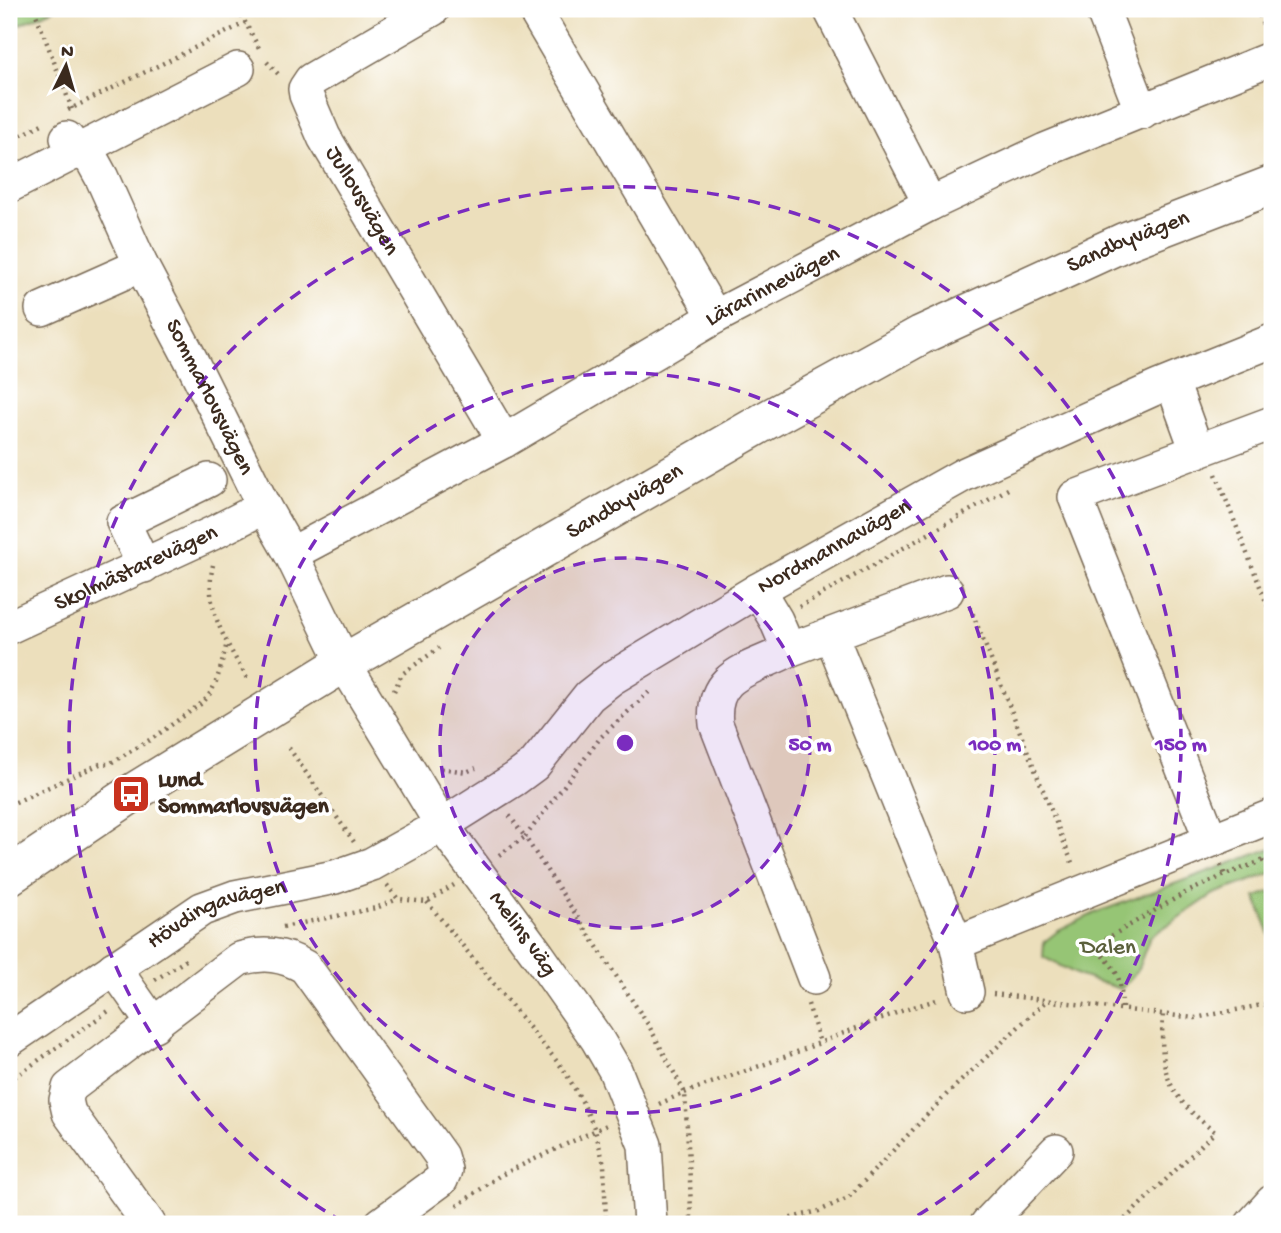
<svg xmlns="http://www.w3.org/2000/svg" width="1281" height="1233" font-family="'Gochi Hand',sans-serif">
<style>
.green{fill:#96c574;stroke:#687849;stroke-width:2}
.lines{fill:none;stroke-linecap:round;stroke-linejoin:round}
.minor-casing{stroke:#796955;stroke-width:36}
.major-casing{stroke:#796955;stroke-width:41}
.path{stroke:#796955;stroke-width:4.5;stroke-dasharray:2 5;stroke-linecap:butt}
.minor{stroke:#fff;stroke-width:33}
.major{stroke:#fff;stroke-width:38}
.ring{fill:none;stroke:#7b2cbf;stroke-width:3.5;stroke-dasharray:12 9}
.labels{text-anchor:middle;dominant-baseline:central;stroke-width:7;stroke-linejoin:round;paint-order:stroke}
.street-label{font-size:23px;fill:#3b2a1e;stroke:#fff}
.poi-label{font-size:23px;font-weight:bold;fill:#3b2a1e;stroke:#fff;text-anchor:start}
.park-label{font-size:23px;fill:#5b603c;stroke:#fff}
.centre{fill:#7b2cbf;stroke:#fff;stroke-width:3.5}
.ring-label{font-size:21px;text-anchor:middle;font-weight:bold;fill:#7b2cbf;stroke:#fff;stroke-width:7;stroke-linejoin:round;paint-order:stroke}
</style>
<rect width="100%" height="100%" fill="#fff"/>
<filter id="ink" filterUnits="userSpaceOnUse"><feTurbulence type="fractalNoise" baseFrequency=".0143" numOctaves="2"/><feDisplacementMap in="SourceGraphic" scale="14" xChannelSelector="R" yChannelSelector="G"/><feConvolveMatrix kernelMatrix="1 2 1 2 8 2 1 2 1" color-interpolation-filters="sRGB"/></filter>
<filter id="wash" filterUnits="userSpaceOnUse"><feTurbulence type="fractalNoise" baseFrequency=".00686" numOctaves="4" result="noise"/><feDisplacementMap in="SourceGraphic" scale="28" xChannelSelector="R" yChannelSelector="G"/><feGaussianBlur stdDeviation="1.57" result="paint"/><feColorMatrix in="noise" values="0 0 0 0 0 0 0 0 0 0 0 0 0 0 0 0 0 1.4 0 .05"/><feComposite in="paint" operator="in"/></filter>
<g filter="url(#wash)">
<rect width="100%" height="100%" fill="#ecdfbc"/>
<path class="green" d="M9 9H55L9 29Z
M1272 848V873L1214 894 1150 937 1137 971 1121 989 1080 976 1043 957 1044 942 1058 931 1095 913Z
M1272 891V941L1256 897Z"/>
</g>
<g filter="url(#ink)">
<g class="lines">
<defs>
<g id="minor">
<path id="s1" d="M433 9 311 80 305 89 306 95 324 137 504 441"/>
<path d="M534 9 715 317"/>
<path d="M830 9 930 204"/>
<path d="M1102 9 1142 112"/>
<path id="s2" d="M67 138 77 151 91 158 102 178 141 265 189 356 264 507 291 554 344 663 442 825 538 955 597 1039 615 1070 645 1145 650 1224"/>
<path d="M9 186 238 69"/>
<path d="M42 309 141 265"/>
<path d="M1172 382 1197 451 1272 423"/>
<path d="M1197 451 1075 497 1211 840"/>
<path id="s3" d="M291 554 504 441 715 317 930 204 1045 150 1272 58"/>
<path d="M144 566 123 522 209 480"/>
<path d="M758 590 776 620 789 650 947 591"/>
<path id="s4" d="M9 627 213 533 264 507"/>
<path d="M831 635 956 943"/>
<path d="M789 650C752 670 710 672 716 724L814 978"/>
<path d="M114 968 154 1025"/>
<path d="M967 992 956 943 1272 816"/>
<path id="s5" d="M9 1040 202 909 235 897 335 877 372 864 442 825 515 779 534 765 589 696 612 678 758 590 963 475 1158 387 1272 341"/>
<path d="M149 1224 69 1113 66 1100 69 1088 239 959C263 952 283 954 305 967L441 1156 445 1170 441 1180 381 1224"/>
<path d="M987 1224 1056 1151"/>
<path d="M1252 1224 1272 1202"/>
</g>
<g id="major">
<path id="s6" d="M9 876 131 794 344 663 767 420 921 335 1124 242 1272 185"/>
</g>
</defs>
<use href="#minor" class="minor-casing"/>
<use href="#major" class="major-casing"/>
<path class="path" d="M34 9 72 109
M238 9 259 48
M1257 9 1265 31
M267 62 280 76
M68 110 245 23
M9 142 42 124
M1216 474 1272 617
M213 565C203 609 227 643 248 680
M799 607 1008 489
M970 607 1073 865
M394 691 402 674 439 648
M649 692 601 737 525 837 649 1026 685 1093 690 1180 691 1216 689 1224
M289 748 354 842
M441 768 466 772 476 768
M9 805 100 764H109L153 738 202 703C218 688 221 664 227 643
M499 855 525 837 509 815
M1264 860 1272 877
M1221 865 1225 875 1272 857
M387 885 398 899 427 902 454 885
M427 902 564 1070 583 1103 595 1130 604 1164 606 1224
M283 927 376 908 398 899
M155 980 186 960
M993 994 1195 1018 1272 1003
M808 1004 820 1043
M1122 1008C1121 974 1117 970 1094 946L1183 894 1225 875
M9 1081 110 1010
M659 1104C700 1085 743 1073 784 1057 836 1037 886 1014 940 999
M457 1206 499 1176 609 1124
M440 1219 445 1224
M735 1224 779 1221 819 1211 848 1198 946 1095 1046 1001
M1120 1224 1215 1132C1167 1095 1159 1073 1163 1014"/>
<use href="#minor" class="minor"/>
<use href="#major" class="major"/>
</g>
</g>
<circle cx="625" cy="743" r="185" fill="#7b2cbf" fill-opacity=".12"/>
<g class="ring">
<circle cx="625" cy="743" r="185"/>
<circle cx="625" cy="743" r="370"/>
<path d="M343 1222A556 556 0 1 1 907 1222"/>
</g>
<defs>
<symbol id="bus-square" viewBox="-11 -11 22 22"><rect x="-9" y="-9" width="18" height="18" rx="4" fill="#c8321e" stroke="#fff"/><path d="M-5-6H5V4H4V6H2V4H-2V6H-4V4H-5ZM-3.5-4V0h7V-4ZM-3.5 1.2v1.5H-2V1.2ZM2 1.2v1.5H3.5V1.2Z" fill="#fff"/></symbol>
</defs>
<g fill-rule="evenodd">
<use href="#bus-square" x="109" y="772" width="44" height="44"/>
</g>
<g class="labels">
<g class="street-label">
<text stroke="none"><textPath href="#s1" startOffset="278">Jullovsvägen</textPath></text>
<text stroke="none"><textPath href="#s6" startOffset="1288">Sandbyvägen</textPath></text>
<text stroke="none"><textPath href="#s3" startOffset="551">Lärarinnevägen</textPath></text>
<text stroke="none"><textPath href="#s2" startOffset="299">Sommarlovsvägen</textPath></text>
<text stroke="none"><textPath href="#s6" startOffset="721">Sandbyvägen</textPath></text>
<text stroke="none"><textPath href="#s5" startOffset="975">Nordmannavägen</textPath></text>
<text stroke="none"><textPath href="#s4" startOffset="140">Skolmästarevägen</textPath></text>
<text stroke="none"><textPath href="#s5" startOffset="245">Hövdingavägen</textPath></text>
<text stroke="none"><textPath href="#s2" startOffset="922">Melins väg</textPath></text>
</g>
<g class="poi-label">
<text x="158" y="781">Lund<tspan x="158" dy="26">Sommarlovsvägen</tspan></text>
</g>
<g class="park-label">
<text x="1108" y="948">Dalen</text>
</g>
</g>
<circle cx="625" cy="743" r="10" class="centre"/>
<g class="ring-label">
<text x="810" y="750">50 m</text>
<text x="995" y="750">100 m</text>
<text x="1181" y="750">150 m</text>
</g>
<rect width="1281" height="1233" fill="none" stroke="#fff" stroke-width="35"/>
<g transform="translate(66 66) rotate(5)" stroke="#ffffff" stroke-width="5" paint-order="stroke">
<path d="M0-5L12 26L0 18L-12 26Z" fill="#3b2a1e"/>
<text y="-10" font-size="19" font-weight="bold" text-anchor="middle" fill="#3b2a1e">N</text>
</g>
</svg>
